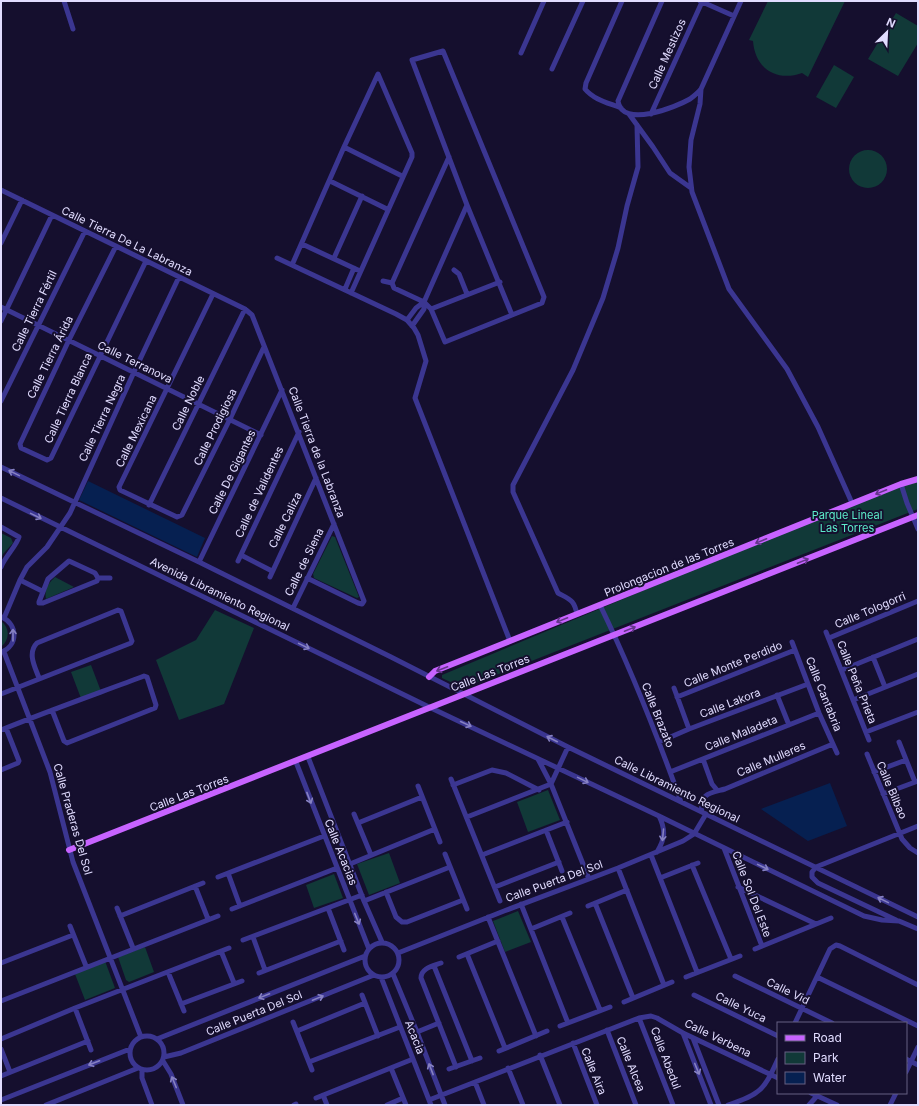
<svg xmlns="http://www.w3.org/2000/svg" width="919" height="1106" font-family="Inter,sans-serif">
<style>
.green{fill:#113938}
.water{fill:#062051}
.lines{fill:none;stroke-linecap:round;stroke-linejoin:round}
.minor{stroke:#3b3691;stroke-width:5}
.major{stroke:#c763ff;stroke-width:6}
.oneway{stroke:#8681c2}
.oneway2{stroke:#65358c}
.labels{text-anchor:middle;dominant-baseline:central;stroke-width:4;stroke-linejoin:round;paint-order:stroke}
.street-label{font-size:11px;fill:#e1dcff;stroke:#150f2e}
.park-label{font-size:11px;fill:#5cecca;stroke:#150f2e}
</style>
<rect width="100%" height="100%" fill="#150f2e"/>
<path class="green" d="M768 1H845L808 77 802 73C777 82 755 69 753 41L749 40Z
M896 13 918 26V43L898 76 868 59Z
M834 65 854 77 836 108 816 97Z
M849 169a19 19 0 1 1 38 0a19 19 0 1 1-38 0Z
M918 481V509L463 688 442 678V675L852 503Z
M1 533 11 538 13 543 3 554 1 559Z
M332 536 335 537 359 597 357 598 314 578 313 574Z
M55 577 74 587 46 599C44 589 49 583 55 577Z
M215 610 254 628 224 704 179 720 156 660 196 640Z
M1 621C10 628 10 639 1 647Z
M91 665 102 694 82 701 71 672Z
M548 790 560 820 528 832 517 802Z
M389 853 400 883 369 895 357 864Z
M334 874 343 898 314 908 306 885Z
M518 911 531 942 505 952 493 921Z
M145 947 154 972 129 982 126 980 118 957Z
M105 961 115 988 85 1000 75 974Z"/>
<path class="water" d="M88 481 205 538 197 557 79 500Z
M830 783 847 826 808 841 761 809Z"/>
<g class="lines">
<path class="minor" d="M64 1 73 29
M662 1 618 101C622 129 676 107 690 99 694 96 698 93 701 89L741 1
M700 1 734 16
M521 53 544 1
M552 69 583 1
M701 89 700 104 691 140 689 167 692 192 729 289 787 369 818 427 852 503
M621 108C609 103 594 100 585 89L586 83 622 1
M629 114 653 147 670 173 691 188
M651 114 702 2
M344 147 402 176
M330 181 387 209
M1 190 245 309 252 315 364 601 362 604 358 603 307 578
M1 243 22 200
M302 244 360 271
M116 246 69 340 20 444 21 448 47 460 51 458 146 261
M277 258 396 314 407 320 414 328 418 335 426 361 415 398 510 641
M334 258 362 196
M292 265 344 147 378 74 412 153V157L351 293
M454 270 459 274 467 294
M383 281 392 283 394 288 424 302 431 309 445 342 542 303 544 297 443 51 412 60 467 205
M392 283 449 157
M345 289 354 268
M213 294 119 487 120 490 177 517 182 515 230 419 264 347
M1 307 261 435
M431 309 500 282
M407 320 416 308 424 302
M1 321 52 215
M412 326 424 309V302L467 205 512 315
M1 401 85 231
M1 467 199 562 391 657 568 747 918 917
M901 484 907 503 918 529
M1 498 431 708 659 816 864 916 882 920 899 921 918 929
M149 505 245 309
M1 527 19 537C17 545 5 557 1 567
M241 555 272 571
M238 561 299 432
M199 562 282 390
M270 577 316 478
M98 578 95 573 69 561 48 579 39 602V603H43L97 581 98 578H110
M20 580 42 591
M600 605C631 669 657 735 681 802
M293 608 334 524
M577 614C574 600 571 600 558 593L513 492V485L573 370 603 298 618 248 627 206 638 167 637 125
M4 618 20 580 27 567 47 547 70 513 134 372 179 277
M826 632 869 740
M829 638 918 601
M792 642 819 713 837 753
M2 652C18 645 18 625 2 617
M4 652 50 772 73 862 141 1037
M873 657 885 687
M842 670 918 639
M674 688 689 729
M1 694 131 643 132 641 121 611 118 610 37 643C27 653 35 667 39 678
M777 695 789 725
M677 697 795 650
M853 700 918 674
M1 730C48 711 96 694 144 676L147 677 156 705 155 708 67 743 64 741 52 710
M866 732 918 712
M659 742 689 729 808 684
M899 742 915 782
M867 754 902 839 910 848 918 853
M308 757 364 901 382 942
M538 759 551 784 589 879
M703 759 712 784 717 790
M296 762 369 949
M1 770 18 763 19 761 6 728
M670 772 819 713
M874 772 906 760
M451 779 500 901
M551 784 568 747
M453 785 492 770 506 773 539 790
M418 786 440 842
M883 794 918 781
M702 812C699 793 711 793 725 789L833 744
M354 814 371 855
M467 817 551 784
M358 823 422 797
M546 830 562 871
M724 848 762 946
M657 852C665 839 666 830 659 816
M445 854 467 909
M482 855 567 822
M651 855 697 972
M350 864 435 829
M692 865 731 959
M618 868 664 985
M228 873 240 906
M218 877 324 836
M660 878 698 863
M195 886 208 919
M495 887 559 862
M738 887 816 924
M386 892 396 917 402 922H407L463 900
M364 901 450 867
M595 903 633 998
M521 904 568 1023
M588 906 627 890
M117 908 133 948
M328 908 344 950
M232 909 337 868
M120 916 203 883
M488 917 536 1036
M562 917 600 1010
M896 920 818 883 812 877V872L816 867 918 826
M70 926 86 966
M531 929 570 913
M253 937 265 970
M243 940 362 895
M365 960a17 17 0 1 1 34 0a17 17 0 1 1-34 0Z
M755 949 831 918
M221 951 234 983
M398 953 504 911 618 868 683 841 694 834 706 814
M467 954 505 1048
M459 957 498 941
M1 963 73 935
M441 963C433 966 421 968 421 978L456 1067
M434 966 472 1061
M168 972 184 1011
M259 973 341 941
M393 974 417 1032 445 1105
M735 976 832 1023
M381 977 431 1105
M686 977 740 956
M817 977 918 1026
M362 995 378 1036
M694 995 778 1036
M1 1001 218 916
M624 1002 672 982
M181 1004 242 981
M75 1008 91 1050
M639 1018 673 1105
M293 1022 312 1070
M795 1023 830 949 836 945 840 946 918 985
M560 1026 610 1007
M607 1030 636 1105
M297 1031 365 1003
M417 1032 439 1023
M683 1033 711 1105
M130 1053a17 17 0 1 1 34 0a17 17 0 1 1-34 0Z
M693 1038 719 1105
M1 1039 75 1008 229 948
M157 1039 365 956
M573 1043 597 1105
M1 1049 10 1072
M499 1051 547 1031
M540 1055 560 1105
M164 1057 181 1053 374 975
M906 1059 918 1065
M163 1061 171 1074 183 1105
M309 1062 400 1027
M391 1068 406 1105
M508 1068 523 1105
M449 1069 480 1058
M142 1070V1078L152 1105
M906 1072 918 1047
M1 1076 88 1041
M475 1082 484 1105
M811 1093 837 1105
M323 1095 327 1105
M316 1098 413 1059
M1 1100 130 1049
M429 1100 639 1018 651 1016 657 1018 683 1033 778 1078
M46 1105 138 1068
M294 1105 296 1104
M387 1105 403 1098
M728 1105C761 1094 764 1090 778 1059
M809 1105 817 1096
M890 1105 896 1093"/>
<path class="major" d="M429 677 435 671 901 484 918 479
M69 850 918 515"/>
</g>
<defs><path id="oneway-shaft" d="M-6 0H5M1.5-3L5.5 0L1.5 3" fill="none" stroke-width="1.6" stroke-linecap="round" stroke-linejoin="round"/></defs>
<g class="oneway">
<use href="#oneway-shaft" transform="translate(14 473) rotate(-154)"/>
<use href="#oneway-shaft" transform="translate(36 516) rotate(26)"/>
<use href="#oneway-shaft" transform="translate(13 635) rotate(-90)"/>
<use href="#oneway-shaft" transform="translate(304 646) rotate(26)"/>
<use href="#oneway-shaft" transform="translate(466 724) rotate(25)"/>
<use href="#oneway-shaft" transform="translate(552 739) rotate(-153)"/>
<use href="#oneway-shaft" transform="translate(583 780) rotate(26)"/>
<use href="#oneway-shaft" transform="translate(309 798) rotate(69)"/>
<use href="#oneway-shaft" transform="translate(663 835) rotate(95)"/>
<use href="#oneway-shaft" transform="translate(763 867) rotate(26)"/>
<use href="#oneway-shaft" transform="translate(883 900) rotate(-154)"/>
<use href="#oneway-shaft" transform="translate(357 919) rotate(68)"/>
<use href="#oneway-shaft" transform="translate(264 996) rotate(158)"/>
<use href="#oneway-shaft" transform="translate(318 998) rotate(-22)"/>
<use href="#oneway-shaft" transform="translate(94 1063) rotate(159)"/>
<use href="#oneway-shaft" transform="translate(431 1069) rotate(-111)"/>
<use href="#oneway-shaft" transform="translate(697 1069) rotate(68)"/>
<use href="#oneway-shaft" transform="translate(174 1082) rotate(-112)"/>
</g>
<g class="oneway2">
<use href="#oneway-shaft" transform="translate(881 492) rotate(158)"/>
<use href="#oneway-shaft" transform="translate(761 541) rotate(158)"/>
<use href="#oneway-shaft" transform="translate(803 561) rotate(-22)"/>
<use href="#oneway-shaft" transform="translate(562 620) rotate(158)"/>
<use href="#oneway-shaft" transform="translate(630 629) rotate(-22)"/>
<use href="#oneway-shaft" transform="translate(442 669) rotate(159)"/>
</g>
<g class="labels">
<g class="street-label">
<text transform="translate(667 54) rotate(-66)">Calle Mestizos</text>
<text transform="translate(127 241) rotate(26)">Calle Tierra De La Labranza</text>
<text transform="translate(34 311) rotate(-64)">Calle Tierra Fértil</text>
<text transform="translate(50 357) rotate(-64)">Calle Tierra Árida</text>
<text transform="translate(135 362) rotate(26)">Calle Terranova</text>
<text transform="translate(68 398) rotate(-65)">Calle Tierra Blanca</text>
<text transform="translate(188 403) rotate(-64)">Calle Noble</text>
<text transform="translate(102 418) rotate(-65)">Calle Tierra Negra</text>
<text transform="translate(215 427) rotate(-64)">Calle Prodigiosa</text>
<text transform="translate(136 431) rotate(-64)">Calle Mexicana</text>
<text transform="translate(317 452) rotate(69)">Calle Tierra de la Labranza</text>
<text transform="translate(232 472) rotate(-64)">Calle De Gigantes</text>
<text transform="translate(259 492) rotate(-65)">Calle de Validentes</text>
<text transform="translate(285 520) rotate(-64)">Calle Caliza</text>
<text transform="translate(304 562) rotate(-64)">Calle de Siena</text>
<text transform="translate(669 567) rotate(-22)">Prolongacion de las Torres</text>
<text transform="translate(220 594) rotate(26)">Avenida Libramiento Regional</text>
<text transform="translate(870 610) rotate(-23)">Calle Tologorri</text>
<text transform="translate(733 664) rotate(-22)">Calle Monte Perdido</text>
<text transform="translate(490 673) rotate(-21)">Calle Las Torres</text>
<text transform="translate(857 682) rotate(68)">Calle Peña Prieta</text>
<text transform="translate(824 694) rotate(68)">Calle Cantabria</text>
<text transform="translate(730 703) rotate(-21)">Calle Lakora</text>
<text transform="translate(658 715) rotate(68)">Calle Brazato</text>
<text transform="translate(741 733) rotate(-22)">Calle Maladeta</text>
<text transform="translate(771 759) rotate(-23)">Calle Mulleres</text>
<text transform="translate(677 789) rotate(26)">Calle Libramiento Regional</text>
<text transform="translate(892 790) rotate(67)">Calle Bilbao</text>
<text transform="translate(189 793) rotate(-21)">Calle Las Torres</text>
<text transform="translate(73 819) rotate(74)">Calle Praderas Del Sol</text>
<text transform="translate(341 852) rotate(68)">Calle Acacias</text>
<text transform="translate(554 881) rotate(-20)">Calle Puerta Del Sol</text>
<text transform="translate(752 894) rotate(69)">Calle Sol Del Este</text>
<text transform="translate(788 991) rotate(26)">Calle Vid</text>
<text transform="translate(741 1007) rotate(26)">Calle Yuca</text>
<text transform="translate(254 1013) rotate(-22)">Calle Puerta Del Sol</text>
<text transform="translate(415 1037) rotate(68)">Acacia</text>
<text transform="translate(718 1038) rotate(26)">Calle Verbena</text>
<text transform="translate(666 1058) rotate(69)">Calle Abedul</text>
<text transform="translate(631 1064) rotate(68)">Calle Alcea</text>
<text transform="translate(594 1071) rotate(68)">Calle Aira</text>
</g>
<g class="park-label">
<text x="847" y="515">Parque Lineal<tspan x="847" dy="13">Las Torres</tspan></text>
</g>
</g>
<rect width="919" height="1106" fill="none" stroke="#e1dcff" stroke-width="4"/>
<rect x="777" y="1022" width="130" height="72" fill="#150f2e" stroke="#676182"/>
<rect x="785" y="1035" width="20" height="6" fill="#c763ff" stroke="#676182"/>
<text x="813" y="1042" font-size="12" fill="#e1dcff">Road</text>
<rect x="785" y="1052" width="20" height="12" fill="#113938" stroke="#676182"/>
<text x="813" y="1062" font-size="12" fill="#e1dcff">Park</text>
<rect x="785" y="1072" width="20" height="12" fill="#062051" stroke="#676182"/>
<text x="813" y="1082" font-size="12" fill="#e1dcff">Water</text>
<g transform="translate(887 32) rotate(24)" stroke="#150f2e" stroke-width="3" paint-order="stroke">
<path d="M0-3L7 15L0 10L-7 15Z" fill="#e1dcff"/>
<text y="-6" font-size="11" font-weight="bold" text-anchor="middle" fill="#e1dcff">N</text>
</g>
</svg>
